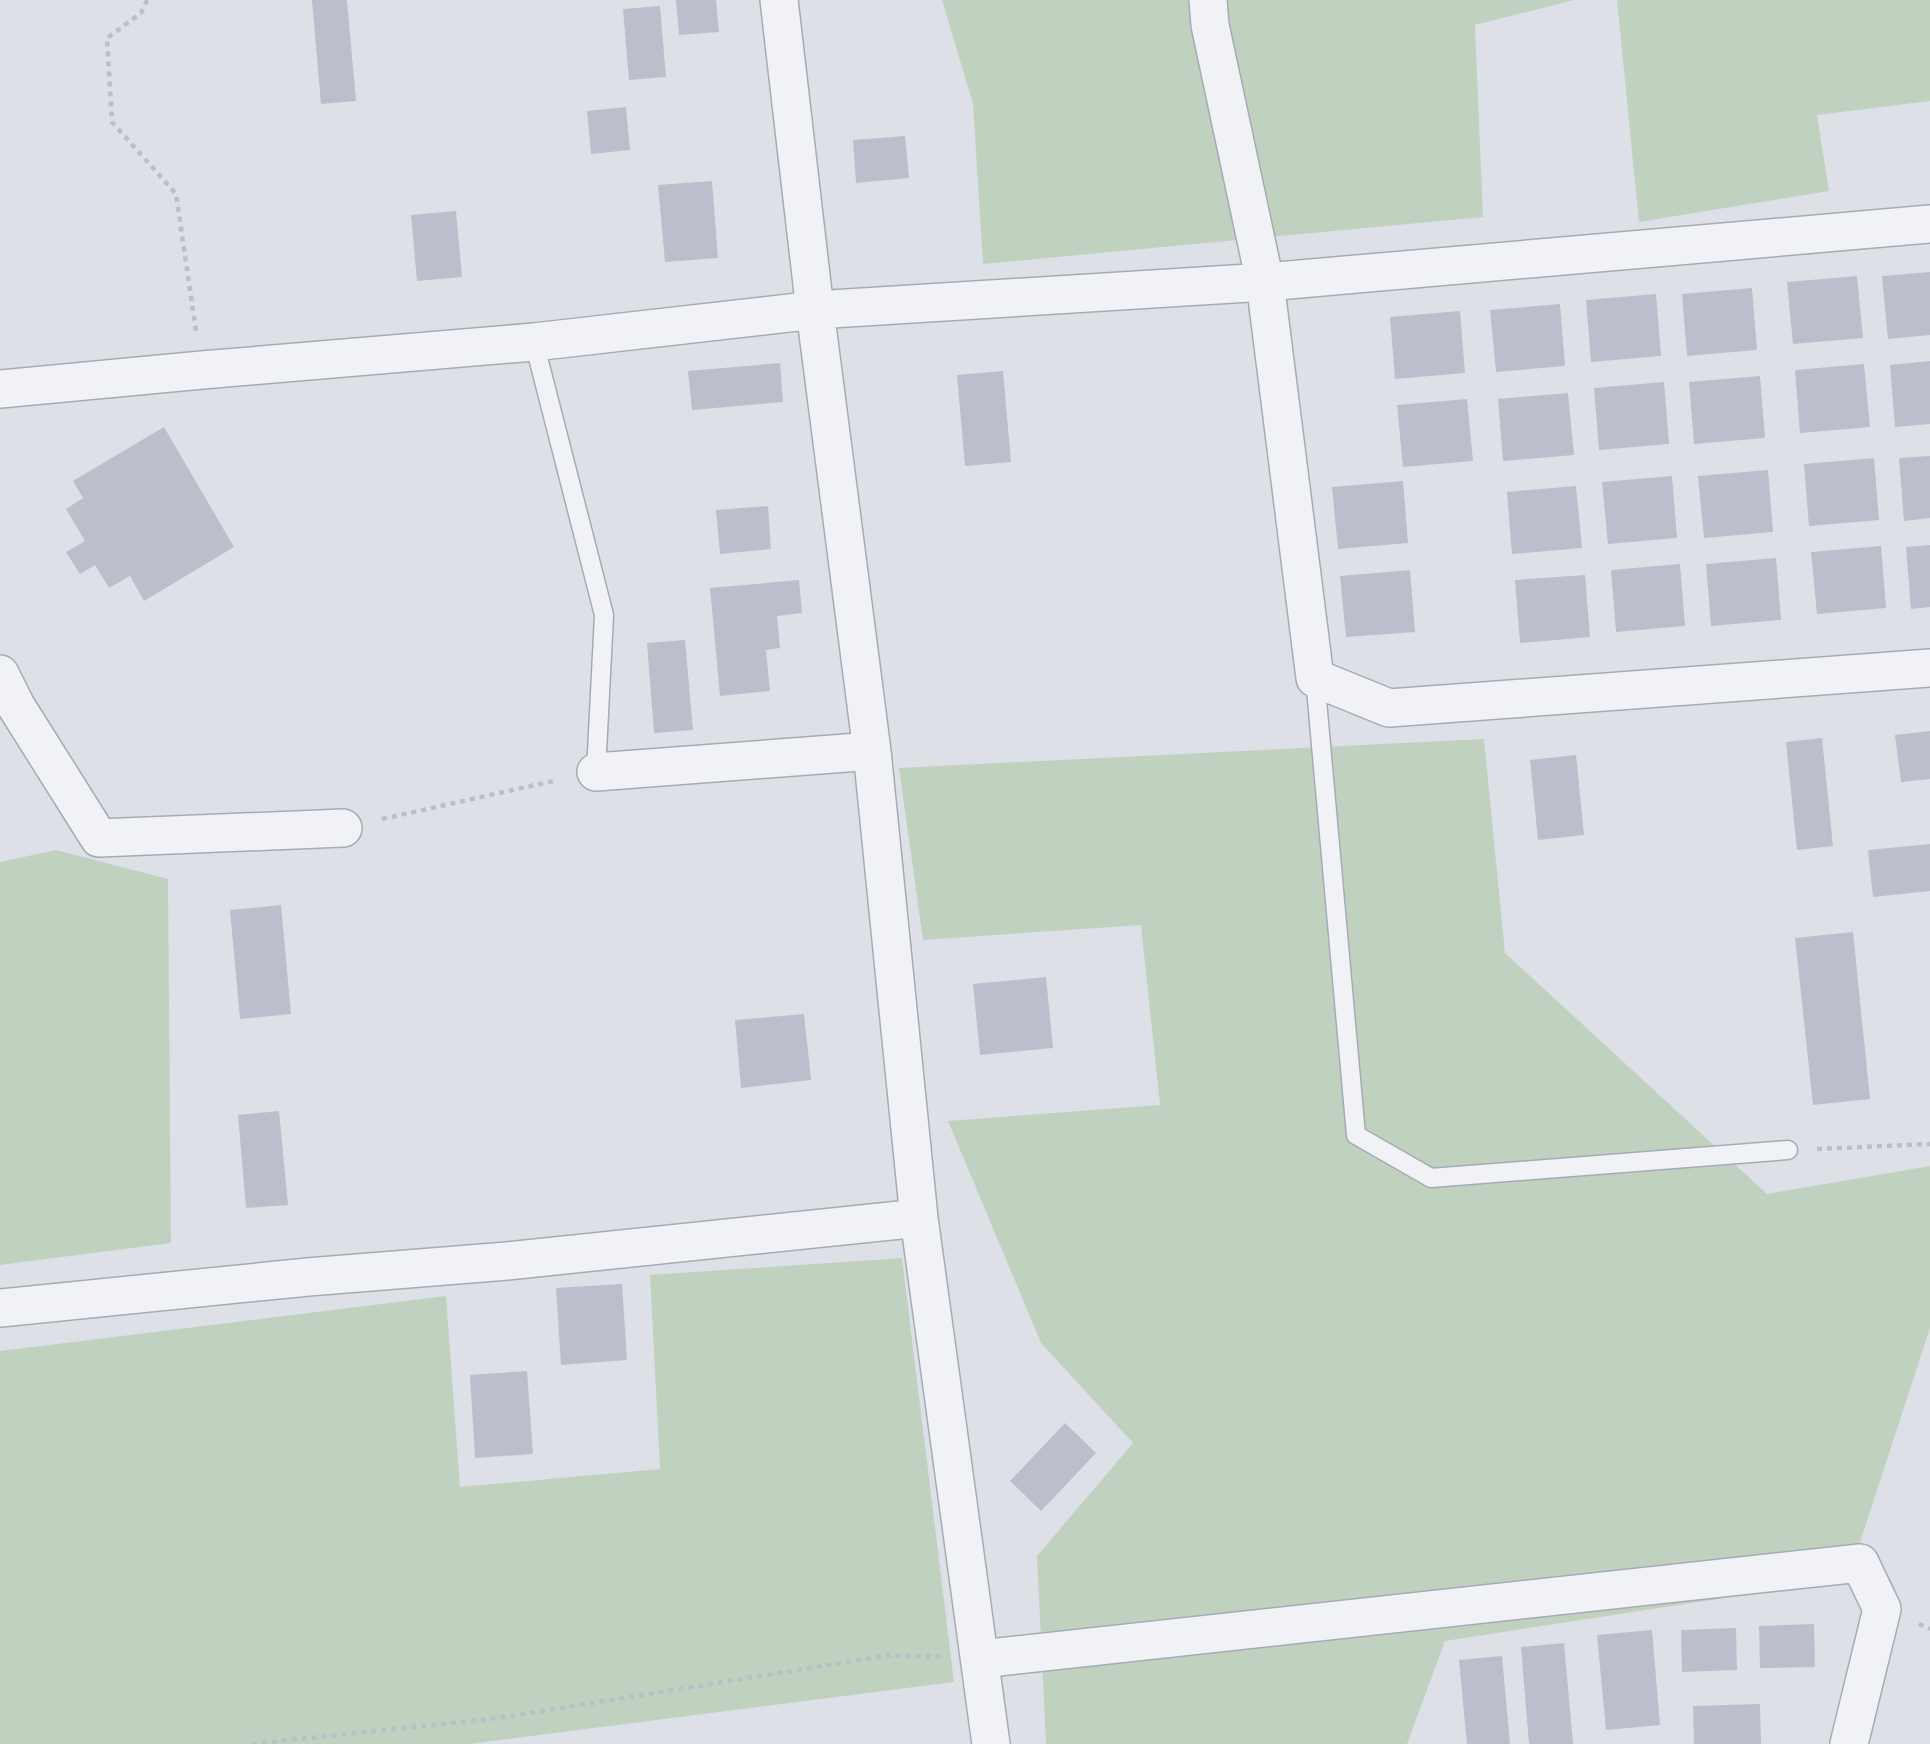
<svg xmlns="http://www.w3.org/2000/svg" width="1930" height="1744" font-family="Karla,sans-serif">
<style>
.green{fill:#c0d2bf}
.building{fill:#bcbecb}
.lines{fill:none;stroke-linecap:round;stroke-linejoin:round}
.lane-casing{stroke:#a7aab5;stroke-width:21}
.street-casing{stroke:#a7aab5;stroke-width:40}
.path{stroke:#bcbec6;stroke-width:4.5;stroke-dasharray:5 5;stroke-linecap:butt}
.lane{stroke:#f1f2f6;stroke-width:18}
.street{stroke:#f1f2f6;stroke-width:37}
</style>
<rect width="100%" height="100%" fill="#dee0e8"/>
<path class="green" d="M942 0H1574L1475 25 1483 217 983 264 973 104Z
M1617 0H1930V101L1817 115 1829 191 1639 222Z
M1484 739 1505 953 1767 1194 1930 1166V1328L1848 1579 1445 1641 1407 1744H1046L1037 1556 1133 1443 1041 1343 948 1121 1160 1105 1141 925 923 940 899 768Z
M56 850 168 879 171 1243 0 1265V862Z
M902 1258 954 1682 469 1744H0V1351L446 1296 460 1487 660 1469 650 1275Z"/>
<path class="building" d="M312 0H347L356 101 321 104Z
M676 0H716L719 32 679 35Z
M660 6 666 77 629 80 623 9Z
M626 107 630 150 591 154 587 111Z
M905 136 909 178 856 183 853 140Z
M712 181 718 258 665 262 658 185Z
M456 211 462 277 417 281 411 215Z
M1930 272V335L1888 339 1882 276Z
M1857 276 1863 338 1793 344 1787 282Z
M1752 288 1757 350 1687 356 1682 294Z
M1656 294 1661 356 1591 362 1586 300Z
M1560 304 1565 366 1496 372 1490 310Z
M1460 311 1465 373 1395 379 1390 317Z
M1930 361V424L1895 427 1890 365Z
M780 363 783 402 692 410 688 371Z
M1864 364 1870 427 1800 433 1795 370Z
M1003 371 1011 462 965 466 957 375Z
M1760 376 1765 438 1694 444 1689 382Z
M1664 382 1669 444 1599 450 1594 388Z
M1568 393 1574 455 1503 461 1498 399Z
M1467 399 1473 461 1403 467 1397 405Z
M164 427 234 547 144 601 130 576 109 588 95 565 80 574 66 552 85 541 66 509 83 498 73 481Z
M1930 456V518L1904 521 1899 458Z
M1874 458 1879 520 1809 526 1804 464Z
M1768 470 1773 532 1704 538 1698 476Z
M1672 476 1677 538 1608 544 1602 482Z
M1403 481 1408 543 1338 549 1332 487Z
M1576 486 1582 548 1512 554 1507 492Z
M768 506 771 549 720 554 716 510Z
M1930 545V607L1911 609 1906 547Z
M1881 546 1886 608 1817 614 1811 552Z
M1776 558 1781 620 1711 626 1706 564Z
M1680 564 1685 626 1616 632 1611 570Z
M1410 570 1415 632 1346 637 1340 576Z
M1585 575 1590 637 1520 643 1515 580Z
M799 580 802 613 777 616 780 648 766 650 770 691 720 696 710 588Z
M685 640 693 730 654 733 647 643Z
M1930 731V779L1901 782 1895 735Z
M1822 738 1833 846 1797 850 1786 742Z
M1576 755 1584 835 1538 840 1530 760Z
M1930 844V891L1873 897 1868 850Z
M281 905 291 1014 240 1019 230 910Z
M1853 932 1870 1099 1813 1105 1795 938Z
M1046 977 1053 1048 980 1055 973 984Z
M804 1014 811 1080 741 1088 735 1020Z
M279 1111 288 1205 246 1208 238 1115Z
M622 1284 627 1360 561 1365 556 1288Z
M527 1371 533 1454 475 1458 470 1375Z
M1065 1423 1096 1453 1041 1511 1010 1481Z
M1814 1624 1815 1667 1760 1668 1759 1626Z
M1736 1628 1737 1670 1682 1672 1681 1630Z
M1652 1630 1660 1725 1606 1730 1597 1635Z
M1564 1643 1573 1744H1529L1521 1647Z
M1502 1656 1510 1744H1467L1459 1660Z
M1760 1704 1761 1744H1694L1693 1706Z"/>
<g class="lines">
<defs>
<path id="lane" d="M534 342 604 615 596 772
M1315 678 1356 1135 1431 1178 1788 1150"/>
<path id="street" d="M779 0 815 310 872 751 919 1218
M1208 0 1210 25 1265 282 1315 678 1389 708 1930 668
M0 389 202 370 534 342 815 310 1265 282 1930 224
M0 674 16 706 99 838 343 828
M596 772 872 751
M0 1308 308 1277 507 1261 919 1218 991 1744
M980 1659 1860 1563 1882 1609 1849 1744"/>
</defs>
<use href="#lane" class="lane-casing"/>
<use href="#street" class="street-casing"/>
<path class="path" d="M147 0 141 13 107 38 112 122 176 194 196 331
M382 819 558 780
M1817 1149 1930 1144
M1919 1624 1930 1629
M252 1744 499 1718 891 1655 941 1657"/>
<use href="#lane" class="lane"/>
<use href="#street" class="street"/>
</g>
</svg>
